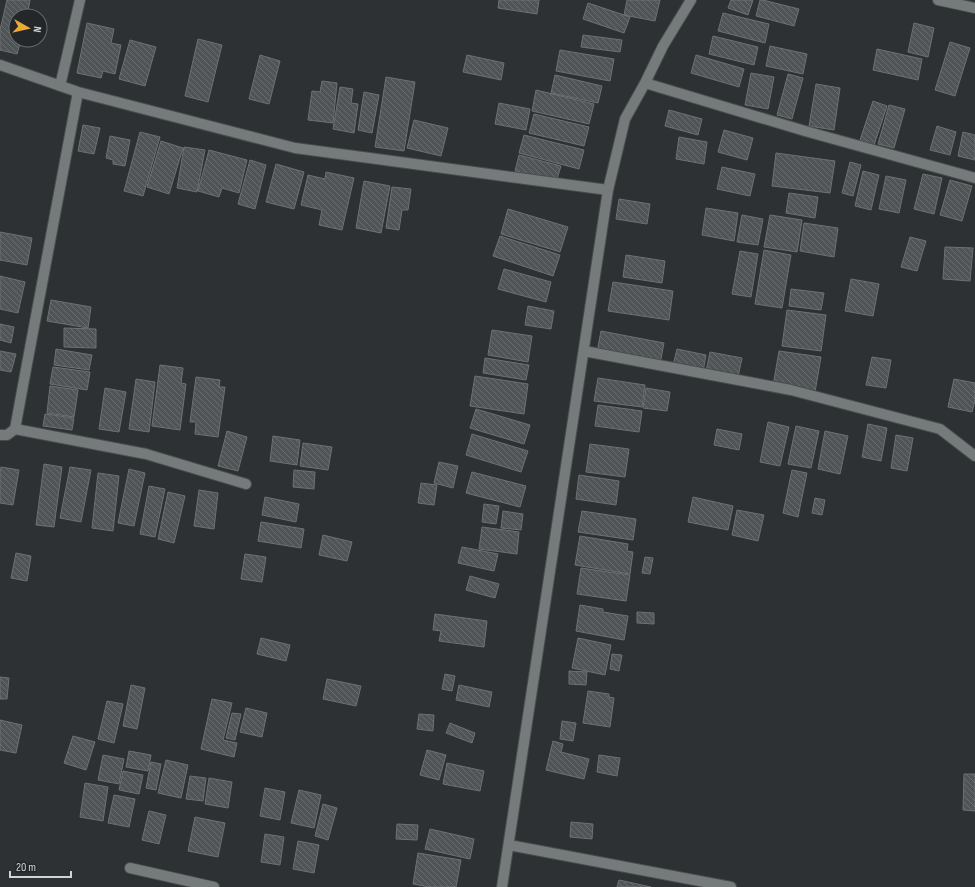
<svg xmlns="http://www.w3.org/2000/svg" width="975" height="887" font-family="'Sofia Sans Condensed',sans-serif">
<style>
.building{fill:url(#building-back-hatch);stroke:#6c7172}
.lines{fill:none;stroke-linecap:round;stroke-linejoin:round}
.minor-casing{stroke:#4a4d4e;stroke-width:12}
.minor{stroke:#757a7b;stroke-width:10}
</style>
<defs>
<pattern id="building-back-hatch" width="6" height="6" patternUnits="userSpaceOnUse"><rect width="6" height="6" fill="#505456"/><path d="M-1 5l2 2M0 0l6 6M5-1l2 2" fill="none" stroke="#686c6d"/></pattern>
</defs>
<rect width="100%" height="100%" fill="#2d3133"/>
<path class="building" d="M7 0H30L27 16H16V40H21L17 54 0 50V30Z
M499 0H539L537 14 498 8Z
M627 0H660L655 21 624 15Z
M731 0H753L748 15 728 8Z
M760 0H763L799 9 794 26 756 16Z
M588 3 630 17 624 33 583 19Z
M723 13 769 24 765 43 718 31Z
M87 23 114 29 111 43 121 45 115 74 103 71 101 78 77 73Z
M914 23 934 28 928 57 908 52Z
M583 35 622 40 620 52 581 47Z
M713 36 758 47 754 65 709 54Z
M198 39 222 45 208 102 185 96Z
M130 40 156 47 145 86 119 79Z
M950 42 970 48 955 96 935 90Z
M770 46 807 54 803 74 766 66Z
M877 49 922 59 918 80 873 70Z
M560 50 614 59 610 81 556 71Z
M260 55 280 61 269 104 249 99Z
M467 55 504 63 501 80 463 72Z
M696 55 744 69 739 87 691 73Z
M751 73 774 77 768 109 745 105Z
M788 74 803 78 792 119 777 115Z
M555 75 602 86 598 103 551 93Z
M386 77 415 82 404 151 375 147Z
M322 81 337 83 333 123 308 120 312 91 320 92Z
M816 84 840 88 834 130 809 126Z
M340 87 353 89 351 103 358 104 354 133 333 129Z
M536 90 594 104 589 124 532 111Z
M364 92 379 95 372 133 358 130Z
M873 101 887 106 874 145 860 140Z
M499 103 530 109 526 130 495 124Z
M889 105 905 109 894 148 878 144Z
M669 110 702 119 698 135 665 126Z
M534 114 589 127 584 146 529 133Z
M414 120 448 128 441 156 407 148Z
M83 125 100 128 94 154 78 151Z
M937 126 956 132 950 155 930 150Z
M724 130 753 138 747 160 718 152Z
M140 132 160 137 143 196 124 191Z
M963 132 975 135V160L958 156Z
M524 135 584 150 579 169 519 153Z
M110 136 130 140 125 166 113 164V160L106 158Z
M679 137 707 142 704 164 676 159Z
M161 141 183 148 169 194 147 187Z
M184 147 205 150 197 192 177 188Z
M209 150 247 160 239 193 222 188 219 197 198 191Z
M776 153 835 161 830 193 772 186Z
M519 155 561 166 556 182 515 171Z
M250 160 266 165 255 209 238 204Z
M850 162 861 165 853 196 842 193Z
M276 164 304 172 294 209 266 202Z
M722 167 755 174 750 196 717 189Z
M863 171 879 175 871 210 855 206Z
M326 172 354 178 342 230 319 225 322 210 301 205 308 175 325 179Z
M923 174 942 178 934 214 914 209Z
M886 176 906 180 899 213 879 209Z
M950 180 972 186 962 221 940 215Z
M364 181 390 186 381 233 356 228Z
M392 187 411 189 408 210H402L399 230 386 228Z
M789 193 818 197 815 218 786 213Z
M619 199 650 204 647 224 616 219Z
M706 208 738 213 734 241 702 235Z
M508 209 568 227 560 252 501 234Z
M742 215 763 219 758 245 737 242Z
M770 215 802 220 797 252 764 247Z
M804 223 838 228 834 257 800 251Z
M0 232 32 238 27 265 0 260Z
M500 236 560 255 553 276 493 256Z
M910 237 926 241 917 271 901 267Z
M945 247 973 248 970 281 943 279Z
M764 250 791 255 782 308 755 304Z
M740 251 758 254 751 297 732 294Z
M626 255 665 261 662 283 623 277Z
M504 269 551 282 546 302 498 289Z
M0 276 25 282 18 313 0 309Z
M851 279 879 284 873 316 845 311Z
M613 282 673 291 669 320 608 311Z
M791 289 824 293 821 310 789 306Z
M51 300 91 307 88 328 47 321Z
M528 306 554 311 551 329 525 325Z
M787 310 826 315 821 351 782 346Z
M0 324 14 327 11 343 0 340Z
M64 328 96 329V348L64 347Z
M492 330 532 336 528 362 488 355Z
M601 331 664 343 660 364 597 352Z
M56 349 92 355 89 370 54 365Z
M677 349 706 355 703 372 673 366Z
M0 351 16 354 11 372 0 370Z
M779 351 821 357 815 392 773 386Z
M710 352 742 358 738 377 706 371Z
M872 357 891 360 886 388 866 385Z
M485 358 529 365 526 380 483 373Z
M160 365 183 368 181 383 186 384 180 430 152 426Z
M53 367 90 372 87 390 50 384Z
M475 376 528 384 524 414 470 406Z
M196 377 220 380 219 387H225L218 437 195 434 196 422H190Z
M598 378 645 385 642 407 594 401Z
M136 379 155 382 149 432 129 429Z
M954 379 975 383V400L972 412 948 407Z
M50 386 78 390 74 417 47 413Z
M105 388 126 392 119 432 99 429Z
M646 388 670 392 667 411 643 408Z
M598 405 642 411 639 432 595 426Z
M476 409 530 425 524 444 470 428Z
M45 414 74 418 72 430 43 426Z
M768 422 789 427 780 466 760 462Z
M868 424 887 428 881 461 862 457Z
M796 426 819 431 811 468 788 464Z
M717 429 742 434 739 450 714 445Z
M227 431 247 437 238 471 218 466Z
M825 431 848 436 840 474 818 469Z
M472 434 528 451 521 472 466 455Z
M896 435 913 438 907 471 891 468Z
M273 436 300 440 297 465 270 461Z
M303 443 332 447 328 470 300 466Z
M590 444 629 449 625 477 586 472Z
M439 462 458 466 453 488 434 483Z
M44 464 62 467 54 527 36 525Z
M1 467 19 470 13 505 0 503V473Z
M70 467 91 470 81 522 60 518Z
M129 469 145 473 134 526 118 523Z
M294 470 315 472 314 489 293 487Z
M792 470 807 473 798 517 783 513Z
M472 472 526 486 520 507 466 493Z
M98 473 119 476 113 531 92 528Z
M579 475 619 481 616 505 576 499Z
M421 483 437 485 434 505 418 503Z
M149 486 165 489 155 537 140 534Z
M199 490 218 493 214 529 194 526Z
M168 492 185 496 174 543 158 539Z
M265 497 299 504 296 522 262 515Z
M693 497 733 506 728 530 688 522Z
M815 498 825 500 822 515 812 513Z
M484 504 499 506 496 524 482 522Z
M737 510 764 515 758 541 732 535Z
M503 511 523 514 521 530 501 528Z
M582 511 636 519 633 540 578 532Z
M261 522 304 529 301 548 258 541Z
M482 527 519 532 517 554 479 549Z
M323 535 352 542 347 561 319 555Z
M580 536 628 544 627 551 633 552 630 574 575 565Z
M462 547 498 554 494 571 458 563Z
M16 553 31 556 27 581 11 578Z
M245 554 266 557 262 582 241 579Z
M645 557 653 558 650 574 642 573Z
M581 568 630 575 626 601 577 594Z
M470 576 499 584 495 598 466 590Z
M580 605 603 609V612L628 616 624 640 576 631Z
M637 612 654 613V624L637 623Z
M435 614 487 621 484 647 439 641 441 631 433 630Z
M261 638 290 645 286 661 257 654Z
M578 638 611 645 605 675 572 668Z
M612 654 622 655 619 671 610 669Z
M569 671 587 672 586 685 569 684Z
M445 674 455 676 452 691 442 689Z
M0 677 9 678 7 699H0Z
M327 679 361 686 356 706 323 699Z
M131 685 145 688 137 729 123 726Z
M459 685 492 692 489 707 456 700Z
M588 691 609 694V697L614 698 610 727 583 723Z
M212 699 232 703 223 740 237 743 234 757 201 749Z
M107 701 123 704 114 743 98 739Z
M246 708 267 713 262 737 240 732Z
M232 713 241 714 235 740 226 738Z
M419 714 434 715 433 731 417 729Z
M0 720 22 725 16 753 0 750Z
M562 721 576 723 573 741 560 739Z
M450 723 475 733 472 743 446 733Z
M73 736 95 742 86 770 64 763Z
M553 741 563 744 561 752 589 759 584 779 546 770Z
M427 750 446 755 439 780 420 775Z
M129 751 151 755 148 771 126 767Z
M103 755 124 759 119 784 98 780Z
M599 755 620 758 617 776 597 772Z
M166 760 188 765 181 798 158 793Z
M151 762 161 764 156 790 146 788Z
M447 763 484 771 480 791 443 784Z
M123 771 143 775 139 794 119 790Z
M964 774H975V811L963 810Z
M190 776 206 778 203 801 186 799Z
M209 778 232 782 228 808 205 804Z
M85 783 108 787 103 821 80 817Z
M265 788 285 792 280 820 260 816Z
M299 790 321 795 314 828 291 823Z
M114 795 135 799 129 827 108 823Z
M323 804 337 808 328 840 315 836Z
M149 811 166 815 159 844 142 840Z
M195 817 225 823 218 857 188 851Z
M571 822 593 824 592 839 570 837Z
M397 824 418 825 417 840 396 839Z
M430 829 474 839 470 859 425 849Z
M265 834 284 837 280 865 261 862Z
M298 841 319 845 314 873 293 869Z
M418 853 461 860 456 887H429L413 884Z
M619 880 651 887H617Z"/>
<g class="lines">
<defs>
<path id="minor" d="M938 0 975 8
M0 65 78 92 295 148 608 190
M645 83 805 131 975 178
M60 86 80 0
M584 351 791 390 940 429 975 456
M15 429 146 454 246 484
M0 435H7L15 429 24 380 78 92
M509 845 731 887
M130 868 214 887
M502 887 608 190 625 119 645 83 663 46 691 0"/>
</defs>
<use href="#minor" class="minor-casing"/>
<use href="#minor" class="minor"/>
</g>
<g transform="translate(28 28) rotate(98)"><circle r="19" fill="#232729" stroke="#696c6e"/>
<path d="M0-3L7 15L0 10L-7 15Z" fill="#eaaa38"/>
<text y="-6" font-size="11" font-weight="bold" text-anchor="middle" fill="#d1d4d5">N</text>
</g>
<path d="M10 871v6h61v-6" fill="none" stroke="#d1d4d5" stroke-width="2"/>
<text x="16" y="871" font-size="12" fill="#d1d4d5" stroke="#232729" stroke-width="3" paint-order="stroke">20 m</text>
</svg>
